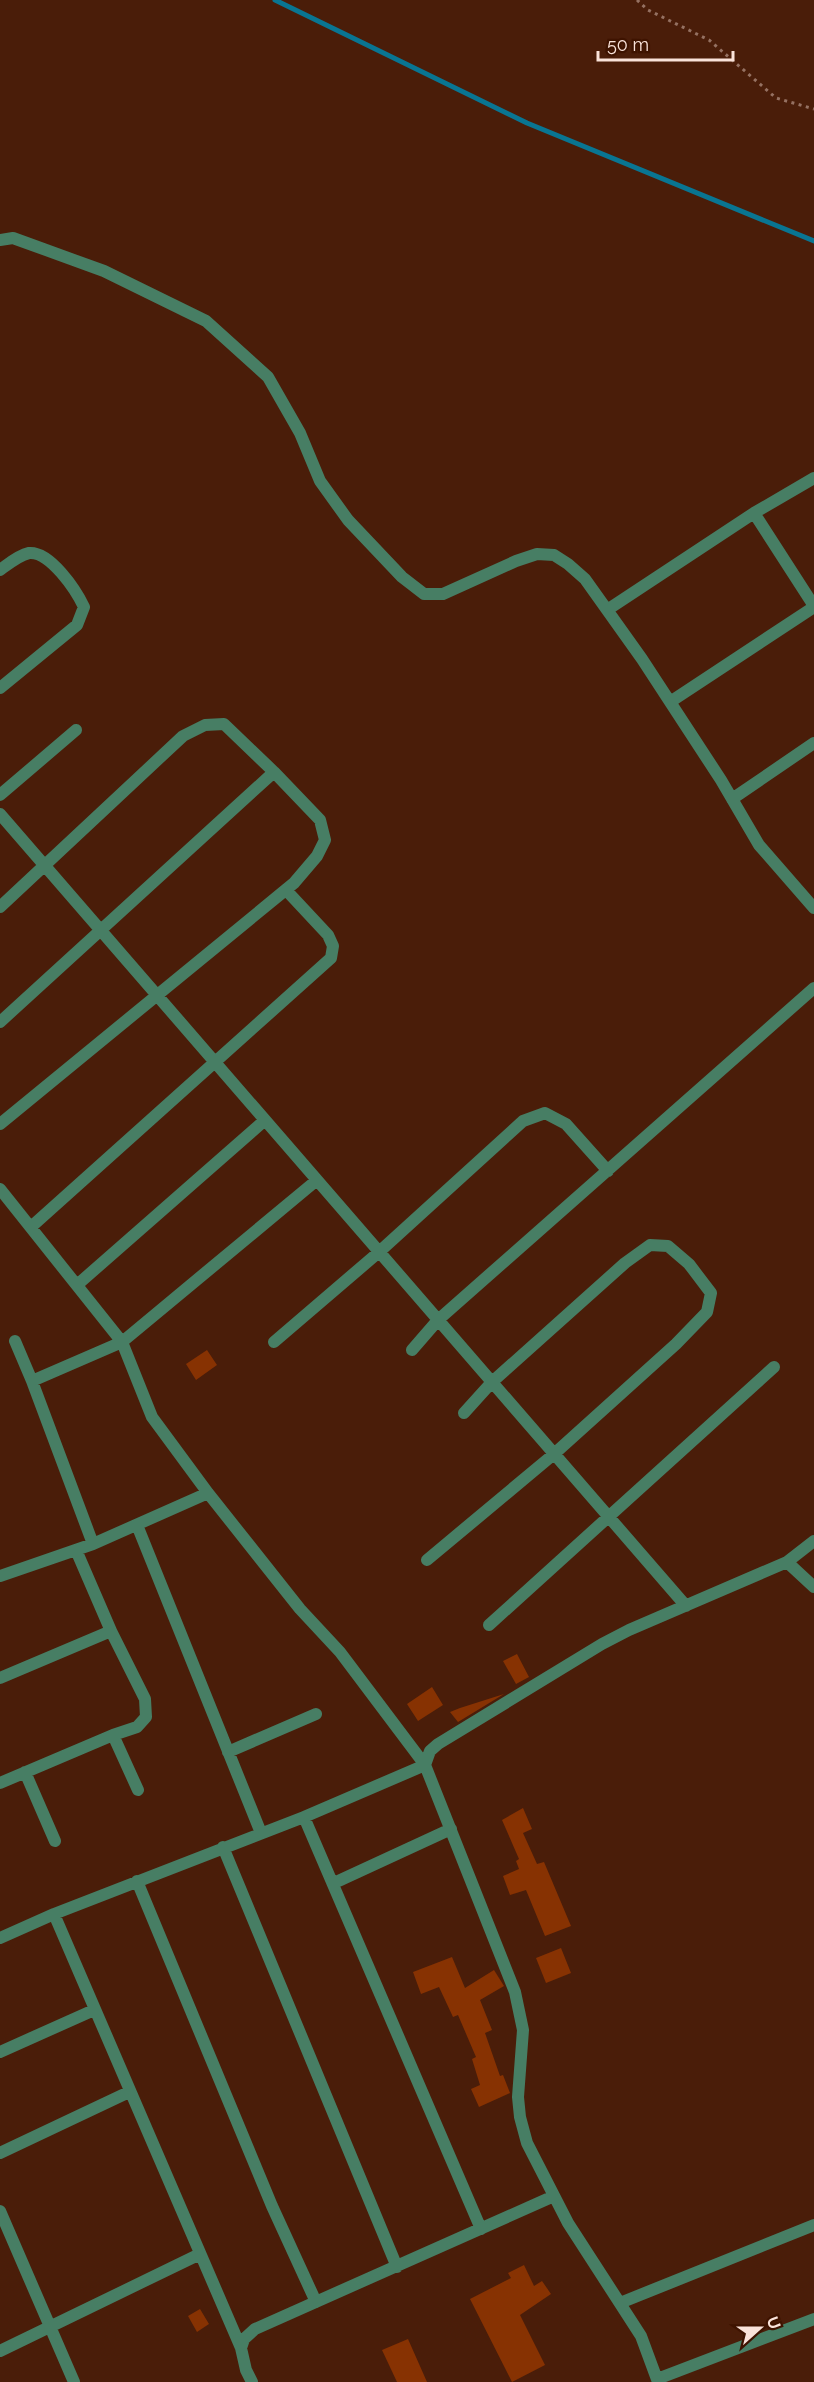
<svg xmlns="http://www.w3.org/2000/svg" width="814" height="2382" font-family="Raleway,sans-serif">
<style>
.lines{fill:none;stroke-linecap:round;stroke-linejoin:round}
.stream{stroke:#097592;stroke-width:5}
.building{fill:#873202}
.path{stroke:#957162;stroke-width:3;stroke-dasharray:3 4.5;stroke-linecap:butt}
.street{stroke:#477e64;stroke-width:12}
</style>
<rect width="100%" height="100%" fill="#4a1d09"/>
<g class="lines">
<path class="stream" d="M275 0 527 123 814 241"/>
</g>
<path class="building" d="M207 1350 217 1365 196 1380 186 1364Z
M517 1654 529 1677 516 1684 503 1661Z
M432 1687 443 1705 418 1721 407 1704Z
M504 1694 458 1722 450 1712 460 1708Z
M523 1808 532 1829 523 1833 537 1864 544 1862 571 1926 545 1936 526 1890 510 1895 503 1876 519 1869 516 1861 519 1859 502 1820Z
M561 1948 571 1973 546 1983 536 1958Z
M452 1957 465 1988 494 1970 504 1986 480 2000 492 2030 485 2033 500 2076 503 2075 510 2093 479 2107 471 2089 480 2085 472 2059 476 2057 458 2015 453 2017 439 1987 421 1994 413 1972Z
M524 2265 534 2286 542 2281 551 2294 520 2315 545 2365 512 2382 470 2299 511 2278 508 2273Z
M200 2309 209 2324 197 2332 188 2316Z
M408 2339 427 2382H397L382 2350Z"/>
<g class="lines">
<path class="path" d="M637 0 648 10 709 40 776 98 814 109"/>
<path class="street" d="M0 240 13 238 104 271 206 321 268 377 300 433 320 481 348 520 402 577 424 594H443L516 561 537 554 554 555 568 564 585 579 642 659 721 780 759 845 814 908
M754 513 814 606
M0 570C8 564 19 555 29 553 50 551 76 590 84 607L77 625 0 688
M607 610 754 513 814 478
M670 702 814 607
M0 795 76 730
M732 799 814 743
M0 814 686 1606
M0 907 183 736 205 725 224 724 274 772 0 1022
M0 1124 294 883 317 856 325 840 320 820 274 772
M0 1189 122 1342 152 1417 208 1493 300 1609 340 1652 425 1765 515 1992 523 2030 518 2097 520 2117 527 2143 568 2223 641 2336 658 2382
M31 1227 331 958 333 946 328 935 286 890
M77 1285 265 1120
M15 1341 32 1381
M274 1342 379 1252 523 1121 545 1113 566 1124 608 1171
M412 1350 438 1320 814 988
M208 1493 93 1544 32 1381 122 1342 317 1180
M137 1525 261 1833
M427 1560 554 1454 676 1344 707 1312 711 1293 689 1264 668 1246 650 1245 625 1263 492 1382 464 1413
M787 1562 814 1587
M0 1576 93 1544
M489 1625 774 1367
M0 1678 111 1631 76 1550
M113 1735 138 1790
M228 1752 316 1714
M25 1772 55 1841
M0 1783 113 1735 137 1727 146 1717 145 1699 111 1631
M304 1817 481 2229
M223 1847 397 2267
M137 1881 272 2206 316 2302
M334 1883 451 1829
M54 1914 241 2348 246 2370 252 2382
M0 1938 54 1914 304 1817 425 1765 430 1751 438 1744 602 1644 629 1630 787 1562 814 1541
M0 2052 94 2010
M0 2153 129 2092
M0 2211 74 2382
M620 2303 814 2225
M241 2348 244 2339 255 2329 554 2196
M0 2351 200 2254
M657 2379 814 2319"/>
</g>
<g transform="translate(760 2328) rotate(69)" stroke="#3e1300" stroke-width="4.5" paint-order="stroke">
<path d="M0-4.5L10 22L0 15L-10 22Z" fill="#fae3da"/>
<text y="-9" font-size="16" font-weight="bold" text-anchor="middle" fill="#fae3da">U</text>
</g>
<path d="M598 51v9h135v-9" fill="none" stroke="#fae3da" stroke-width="3"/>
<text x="607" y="51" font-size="18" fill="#fae3da" stroke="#3e1300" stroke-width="4.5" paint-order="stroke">50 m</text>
</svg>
